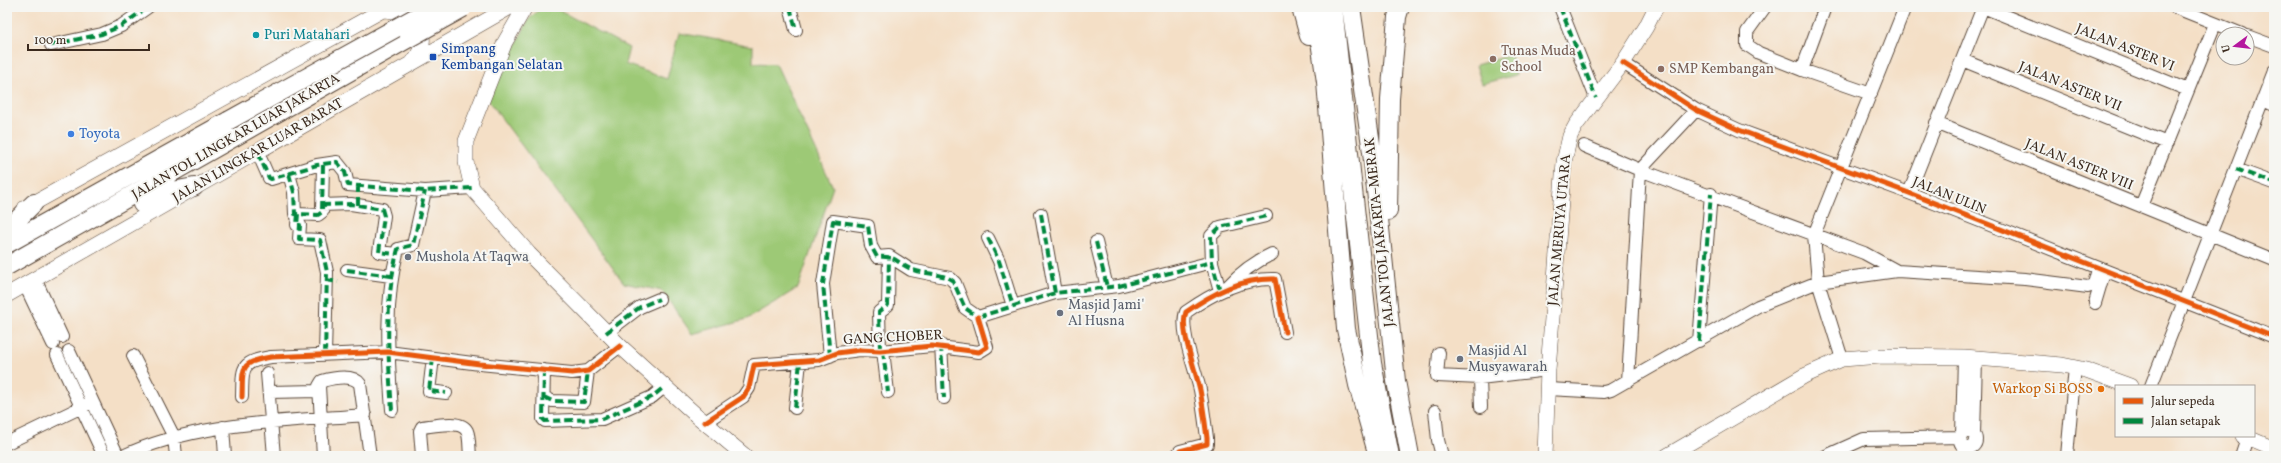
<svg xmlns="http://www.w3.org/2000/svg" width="2281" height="463" font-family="Vollkorn,serif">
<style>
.green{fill:#9dc976;stroke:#6c7a4a}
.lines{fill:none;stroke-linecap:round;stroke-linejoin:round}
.minor-casing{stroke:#574537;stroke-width:14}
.major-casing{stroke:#574537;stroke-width:16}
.highway-casing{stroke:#574537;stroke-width:20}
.minor{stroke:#fff;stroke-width:12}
.major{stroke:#fff;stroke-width:15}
.highway{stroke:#fff;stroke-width:18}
.highway-bridge-casing{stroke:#574537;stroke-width:20;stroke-linecap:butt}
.highway-bridge{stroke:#fff;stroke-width:18}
.quiet{stroke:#00873e;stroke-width:4;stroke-dasharray:8 4;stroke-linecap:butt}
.cycleway-casing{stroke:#f6f6f2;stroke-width:8}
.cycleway{stroke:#e8590c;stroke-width:5}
.culture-dot{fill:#0f9aa8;stroke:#f6f6f2;stroke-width:1.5}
.transit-dot{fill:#1a4fb4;stroke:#f6f6f2;stroke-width:1.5}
.education-dot{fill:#8d6e63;stroke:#f6f6f2;stroke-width:1.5}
.shop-dot{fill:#3f7fe0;stroke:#f6f6f2;stroke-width:1.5}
.worship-dot{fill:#6b7280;stroke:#f6f6f2;stroke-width:1.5}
.food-dot{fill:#e8710a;stroke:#f6f6f2;stroke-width:1.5}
.labels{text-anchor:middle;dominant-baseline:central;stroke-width:4;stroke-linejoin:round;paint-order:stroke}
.culture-label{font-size:14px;fill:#0d838f;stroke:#f6f6f2;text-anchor:start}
.street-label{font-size:14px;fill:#3b2a1e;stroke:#f6f6f2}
.transit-label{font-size:14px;fill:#164399;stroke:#f6f6f2;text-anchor:start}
.education-label{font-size:14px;fill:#785e54;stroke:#f6f6f2;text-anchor:start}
.shop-label{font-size:14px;fill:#366cbe;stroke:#f6f6f2;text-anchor:start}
.worship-label{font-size:14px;fill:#5b616d;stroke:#f6f6f2;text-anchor:start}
.food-label{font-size:14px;fill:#c56008;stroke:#f6f6f2;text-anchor:end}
</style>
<rect width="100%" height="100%" fill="#f6f6f2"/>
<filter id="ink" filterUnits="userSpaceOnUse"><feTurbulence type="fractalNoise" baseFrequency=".025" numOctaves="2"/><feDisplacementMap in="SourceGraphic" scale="8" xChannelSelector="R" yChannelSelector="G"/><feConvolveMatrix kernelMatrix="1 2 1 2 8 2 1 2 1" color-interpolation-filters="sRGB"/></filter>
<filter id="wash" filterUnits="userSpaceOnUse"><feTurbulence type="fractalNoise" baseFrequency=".012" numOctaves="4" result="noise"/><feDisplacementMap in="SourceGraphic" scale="16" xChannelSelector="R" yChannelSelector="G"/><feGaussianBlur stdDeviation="0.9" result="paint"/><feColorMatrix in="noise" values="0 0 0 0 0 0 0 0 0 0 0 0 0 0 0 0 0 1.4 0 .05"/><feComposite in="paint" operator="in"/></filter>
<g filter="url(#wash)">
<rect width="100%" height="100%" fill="#f4dfc6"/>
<path class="green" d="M542 7H553L629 48 625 64 667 79 679 33 753 46V63L776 64 833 187 798 288 747 319 692 334 662 291 624 283 488 100 529 19Z
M1511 55 1516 75 1482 84 1476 65Z"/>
</g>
<g filter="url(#ink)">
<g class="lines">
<defs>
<path id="minor" d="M790 7 796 30
M1560 7 1596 98
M1765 7 1747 32V45L1759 53 1802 70
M1825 7 1802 70 1871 94
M1983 7 2188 90
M2174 7 2242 34
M2247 36 2274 46
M51 45 102 34 121 26 148 7
M1962 60 2167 143
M1623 63 1696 110 1739 130 1909 193 2274 337
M2263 100 2274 105
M1936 123 2274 260
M1584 146 1640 170 1864 253 1897 271
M258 153 269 178 271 179 317 165 337 162 345 172 348 185 425 191 472 188
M323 165 322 212 318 215 298 214 297 225H300L299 239 320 240 327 272 325 355
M2236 169 2274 183
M289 174 294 192 295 214H298
M1909 193 1983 7
M322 205 351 204 382 209 384 216 379 252 396 254
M2141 206 2215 24
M1041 214 1055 293
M988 238 999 261 1013 306
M1096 242 1107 287
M347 270 391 276
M35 279 62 337
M25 285 53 344
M1227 287C1240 273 1254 262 1272 254
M1220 291 1212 262 1211 236 1220 227 1266 216
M2095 303 2103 276
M978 317 1055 293 1119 286 1212 262
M606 333 640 307 659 299
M1699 341 1711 194
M941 345 944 398
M69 351 118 456
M880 351 879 312 888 305 889 256
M883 351 888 392
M1439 353 1437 376 1480 378 1548 370
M57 355 104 456
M133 356 174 437 176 456
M830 356 823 284 833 221 868 226 871 246 877 257 889 256 911 270 950 278 955 283 965 308 978 317
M433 358 429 391 446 393
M1842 359 1818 282 1814 235 1905 7
M544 370 543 419 545 421 602 419 652 397 664 387
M267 373 274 456
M1480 378 1481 407
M1628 381 1640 170 1696 110
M2151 386 2274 71
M1548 389 1604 392 1611 390 1758 306 1818 282 1897 271 2025 279 2088 287 2094 284 2098 269
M269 392 318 391
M242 397C243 368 239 362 271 357L388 352 480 364 572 373 588 371 620 346
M544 397 552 401 584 402 588 371
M795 408 800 362
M392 410C388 356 384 301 398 249L413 245 425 191
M1435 411 1438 440 1442 456
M705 422 743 397 749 388 754 365 819 360 837 353 860 350 880 351 932 346 979 352 987 347 978 317
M223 427 225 456
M1960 440a8 8 0 1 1 16 0a8 8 0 1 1-16 0Z
M1962 435 1964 357
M1974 435 1976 358
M7 443 88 404
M123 456C198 421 284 422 365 415
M323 456 319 386 322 381C333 378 353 374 360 384L370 456
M422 456 420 431 422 427C433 426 461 419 467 431 470 438 469 449 470 456
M1176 456 1180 451 1207 444V438C1205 422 1203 406 1200 390 1196 371 1179 329 1186 312 1213 293 1242 278 1275 279L1285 332
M1826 456 1864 439 1961 437
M2067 456 2075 367
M2241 456 2247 438"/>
<path id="major" d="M525 7 505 42 466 141V162L472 188 529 254 620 346 696 415 745 456
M382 10C413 10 436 34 413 62
M25 208 388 7
M7 295 510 7
M2243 436 2274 449
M1545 456 1548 370 1564 162 1570 136 1576 125 1623 63 1646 27 1656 7
M1667 456 1804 376 1842 359 1881 356 1964 357 2062 365 2086 370 2130 386"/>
<path id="highway" d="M1301 7 1309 36
M1315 7 1326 82 1346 329 1358 385 1378 456
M1333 7 1372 363 1390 456
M1351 7 1372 152 1396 381 1410 456
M142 204 167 192 194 187
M1388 211 1390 99 1397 17 1400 7
M7 226 16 221 34 203
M7 244 228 121
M7 266 409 38"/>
</defs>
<use href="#minor" class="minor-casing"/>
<use href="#major" class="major-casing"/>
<use href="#highway" class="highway-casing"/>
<use href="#minor" class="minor"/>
<use href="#major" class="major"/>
<use href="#highway" class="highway"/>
<defs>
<path id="highway-bridge" d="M409 38 463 8
M228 121 434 7"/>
</defs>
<use href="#highway-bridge" class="highway-bridge-casing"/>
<use href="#highway-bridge" class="highway-bridge"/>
<path class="quiet" d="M790 7 796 30
M1560 7 1596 98
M51 45 102 34 121 26 148 7
M258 153 269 178 271 179 317 165 337 162 345 172 348 185 425 191 472 188
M323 165 322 212 318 215 298 214 297 225H300L299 239 320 240 327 272 325 355
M2236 169 2274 183
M289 174 294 192 295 214H298
M322 205 351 204 382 209 384 216 379 252 396 254
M358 205V186
M1041 214 1055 293
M833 221 868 226 871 246 877 257C896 255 895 262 911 269 924 275 941 272 953 281L965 308 978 317 986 342 984 350 975 352 932 346 880 351 860 350 830 356 823 284Z
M988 238 999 261 1013 306
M1096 242 1107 287
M347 270 391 276
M326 280 338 282
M1220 291 1212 262 1211 236 1220 227 1266 216
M978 317 1055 293 1119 286 1212 262
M606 333 640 307 659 299
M1699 341 1711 194
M941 345 944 398
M880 351 879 312 888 305 889 256
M883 351 888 392
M433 358 429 391 446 393
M544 370 543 419 545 421 602 419 652 397 664 387
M544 397 552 401 584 402 588 371
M795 408 800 362
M392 410C388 356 384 301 398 249L413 245 425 191"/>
<defs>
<path id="cycleway" d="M1623 63 1696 110 1739 130 1909 193 2274 337
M242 397C243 368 239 362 271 357L388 352 480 364 572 373 588 371 620 346
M705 422 743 397 749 388 754 365 819 360 837 353 860 350 880 351 932 346 979 352 987 347 978 317
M1176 456 1180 451 1207 444V438C1205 422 1203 406 1200 390 1196 371 1179 329 1186 312 1213 293 1242 278 1275 279L1285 332"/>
</defs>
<use href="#cycleway" class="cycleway-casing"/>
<use href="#cycleway" class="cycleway"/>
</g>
</g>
<circle class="culture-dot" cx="256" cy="35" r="4"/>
<rect class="transit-dot" x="429" y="53" width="8" height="8" rx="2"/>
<g class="education-dot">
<circle cx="1493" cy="59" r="4"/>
<circle cx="1661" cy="69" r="4"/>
</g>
<circle class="shop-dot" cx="71" cy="134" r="4"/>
<g class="worship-dot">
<circle cx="408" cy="257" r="4"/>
<circle cx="1060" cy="313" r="4"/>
<circle cx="1460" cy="359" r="4"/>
</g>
<circle class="food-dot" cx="2101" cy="389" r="4"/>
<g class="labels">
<g class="culture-label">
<text x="264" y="35">Puri Matahari</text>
</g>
<g class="street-label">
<text transform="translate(2125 48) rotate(22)">JALAN ASTER VI</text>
<text transform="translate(2070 87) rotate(22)">JALAN ASTER VII</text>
<text transform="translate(236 137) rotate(-30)">JALAN TOL LINGKAR LUAR JAKARTA</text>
<text transform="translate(258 151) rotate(-30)">JALAN LINGKAR LUAR BARAT</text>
<text transform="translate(2079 165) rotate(22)">JALAN ASTER VIII</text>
<text transform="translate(1949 196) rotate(22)">JALAN ULIN</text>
<text transform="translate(1560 230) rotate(-85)">JALAN MERUYA UTARA</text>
<text transform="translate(1380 232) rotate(-96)">JALAN TOL JAKARTA–MERAK</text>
<text transform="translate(893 338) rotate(-3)">GANG CHOBER</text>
</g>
<g class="transit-label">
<text x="441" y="49">Simpang<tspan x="441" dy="16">Kembangan Selatan</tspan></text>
</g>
<g class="education-label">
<text x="1501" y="51">Tunas Muda<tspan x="1501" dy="16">School</tspan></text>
<text x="1669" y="69">SMP Kembangan</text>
</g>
<g class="shop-label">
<text x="79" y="134">Toyota</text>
</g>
<g class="worship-label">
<text x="416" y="257">Mushola At Taqwa</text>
<text x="1068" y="305">Masjid Jami'<tspan x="1068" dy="16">Al Husna</tspan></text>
<text x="1468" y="351">Masjid Al<tspan x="1468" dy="16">Musyawarah</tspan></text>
</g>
<g class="food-label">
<text x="2093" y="389">Warkop Si BOSS</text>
</g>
</g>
<rect width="2281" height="463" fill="none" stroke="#f6f6f2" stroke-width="24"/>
<rect x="2115" y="385" width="140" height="52" fill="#f6f6f2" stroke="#aba49d"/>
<rect x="2123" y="398" width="20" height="6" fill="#e8590c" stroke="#aba49d"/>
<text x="2151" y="405" font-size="12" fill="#3b2a1e">Jalur sepeda</text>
<rect x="2123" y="418" width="20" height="6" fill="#00873e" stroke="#aba49d"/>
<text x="2151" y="425" font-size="12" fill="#3b2a1e">Jalan setapak</text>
<g transform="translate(2235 46) rotate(255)"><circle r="19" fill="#f6f6f2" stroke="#aba49d"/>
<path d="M0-3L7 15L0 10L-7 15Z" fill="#b5179e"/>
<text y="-6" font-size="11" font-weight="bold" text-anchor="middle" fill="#3b2a1e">U</text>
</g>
<path d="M28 44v6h121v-6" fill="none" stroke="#3b2a1e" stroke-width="2"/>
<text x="34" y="44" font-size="12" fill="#3b2a1e" stroke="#f6f6f2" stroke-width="3" paint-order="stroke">100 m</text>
</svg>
